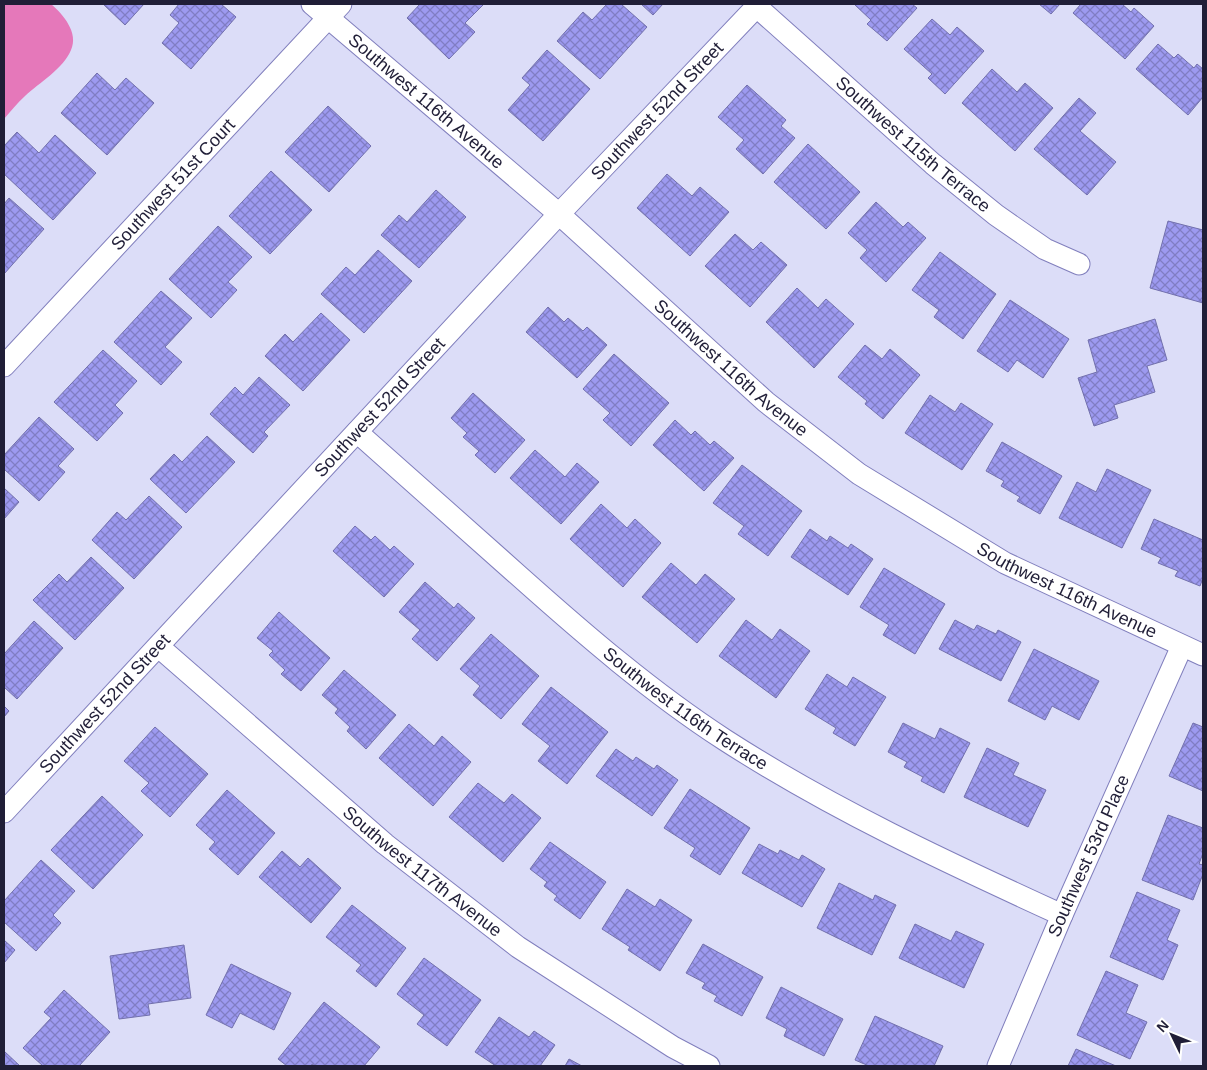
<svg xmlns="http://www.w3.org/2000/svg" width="1207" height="1070" font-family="Arial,sans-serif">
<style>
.water{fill:#e578ba}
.building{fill:url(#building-cross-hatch);stroke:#7270ad}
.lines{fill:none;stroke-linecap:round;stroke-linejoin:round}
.street-casing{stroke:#817fbd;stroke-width:23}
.street{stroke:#fff;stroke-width:21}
.labels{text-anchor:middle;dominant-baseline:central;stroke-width:4;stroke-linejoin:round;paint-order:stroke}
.street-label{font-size:18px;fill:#201e37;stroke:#fff}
</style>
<defs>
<pattern id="building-cross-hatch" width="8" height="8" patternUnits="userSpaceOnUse" patternTransform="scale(1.25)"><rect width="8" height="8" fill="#9d9af0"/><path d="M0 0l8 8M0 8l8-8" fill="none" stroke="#807dc3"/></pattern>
</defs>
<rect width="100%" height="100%" fill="#dcddf8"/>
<path class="water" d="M4 4H51C63 14 79 33 71 50 64 68 39 83 25 96 17 103 11 111 4 119Z"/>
<path class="building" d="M103 4H144L125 25Z
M179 4H221L236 17 191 69 162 43 179 23 170 15Z
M420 4H484L465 23 475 32 449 59 407 18Z
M607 4H621L647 27 600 79 557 41 583 12 592 20Z
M641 4H663L653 15Z
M857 4H912L917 8 887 41 867 24 871 20 855 5Z
M1039 4H1060L1051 14Z
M1081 4H1122L1131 12 1134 8 1154 26 1125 59 1073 13Z
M932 19 950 35 957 27 984 51 945 94 928 78 932 74 904 49Z
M1158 44 1174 58 1178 54 1194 68 1197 64 1203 69V97L1188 115 1136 69Z
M547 50 590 89 543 141 508 110 530 85 522 78Z
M992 69 1017 92 1025 83 1053 108 1015 151 962 103Z
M97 73 115 90 126 78 154 103 107 155 61 113Z
M747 85 786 120 781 126 795 138 763 174 736 149 744 140 718 117Z
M1079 98 1096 113 1080 131 1116 162 1087 195 1034 149Z
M328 106 371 146 329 192 285 152Z
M17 132 39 153 55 135 96 173 53 220 4 174V146Z
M808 144 860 192 826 229 774 182Z
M271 171 312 210 270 254 229 216Z
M667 174 692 196 700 187 729 212 690 256 637 208Z
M436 190 466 217 419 268 381 235 399 215 407 222Z
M9 198 44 229 4 274V204Z
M876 202 903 227 908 222 926 238 886 282 860 258 867 250 848 233Z
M1168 221 1203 230V303L1150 288Z
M218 226 252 257 228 282 237 290 211 318 169 279Z
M735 234 753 250 761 242 787 265 750 307 705 266Z
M378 250 412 281 364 333 321 294 346 267 355 275Z
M940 252 996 294 963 339 934 317 939 310 912 290Z
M797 288 818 308 826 299 854 324 814 368 766 322Z
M161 291 192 318 165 347 182 362 161 385 114 342Z
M1010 300 1069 339 1043 378 1017 360 1008 372 977 351Z
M548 307 564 322 568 318 583 331 587 327 607 345 577 378 526 332Z
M321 313 350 340 303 391 265 356 285 334 293 342Z
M1155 319 1167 360 1147 366 1155 392 1114 405 1118 418 1094 426 1078 378 1097 372 1088 340Z
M865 345 882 359 890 349 920 375 883 419 865 404 867 401 838 377Z
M103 350 137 381 115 405 123 413 97 441 54 402Z
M614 354 669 403 631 446 603 420 610 413 583 389Z
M259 377 290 405 264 432 268 436 253 453 210 414 235 387 243 395Z
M473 393 525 440 495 473 475 455 479 451 463 437 467 433 451 418Z
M930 395 955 412 961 403 993 424 962 470 905 433Z
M39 417 74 449 58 466 65 472 39 501 4 469V455Z
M675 420 691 435 695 431 710 445 714 441 734 458 704 491 653 445Z
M207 436 235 462 186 513 150 479 174 454 182 462Z
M1002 442 1062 476 1040 514 1017 501 1020 497 1001 486 1004 481 986 471Z
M535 450 565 477 577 463 599 482 561 524 510 478Z
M742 465 802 511 768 556 738 534 744 526 713 503Z
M1107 469 1151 490 1122 548 1059 518 1077 482 1096 492Z
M4 488 19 502 4 519Z
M149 496 182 527 134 579 92 540 117 512 126 520Z
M601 504 627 528 635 519 661 543 623 587 570 539Z
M1154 519 1203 540V578L1200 586 1175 576 1178 571 1158 563 1161 558 1141 549Z
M355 526 371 540 375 536 390 550 394 546 414 564 384 597 333 551Z
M810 529 827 541 830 536 848 548 851 544 873 559 848 595 791 557Z
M91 557 124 588 75 640 33 600 59 574 67 582Z
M671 563 696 585 705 574 735 599 697 643 642 597Z
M884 568 945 604 915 654 883 635 889 625 860 607Z
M425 582 454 608 458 603 475 618 437 661 412 639 420 630 399 612Z
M279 612 330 658 301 691 281 674 285 670 269 655 273 651 257 638Z
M746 620 772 640 780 629 810 651 776 698 719 656Z
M955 620 974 630 977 625 996 634 998 630 1021 642 1001 681 939 649Z
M34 621 63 648 17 699 4 687V654Z
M491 634 539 676 501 719 473 695 480 686 460 669Z
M1034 649 1099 681 1079 720 1052 706 1045 720 1008 701Z
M344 670 396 715 366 749 347 731 350 727 335 713 338 709 322 695Z
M827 674 847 687 853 677 886 697 855 746 833 733 836 728 805 709Z
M551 687 608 732 567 784 538 761 550 746 522 724Z
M4 706 9 711 4 717Z
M903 723 935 739 940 728 970 743 944 793 921 781 923 777 904 767 907 762 888 752Z
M1193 723 1203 727V791L1169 776Z
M409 724 434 746 442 736 471 762 433 806 379 758Z
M155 727 208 774 170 817 141 791 149 783 124 761Z
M987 748 1019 763 1013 775 1046 790 1028 827 964 797Z
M616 749 633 761 636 757 654 769 657 765 678 780 652 816 596 776Z
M478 783 504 803 512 794 541 818 503 862 449 817Z
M690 789 750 828 720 875 690 856 695 848 664 828Z
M227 790 275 833 238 875 209 849 215 842 196 825Z
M102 796 143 835 93 889 51 850Z
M1168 815 1203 828V853L1199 864 1203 865V874L1193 900 1142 880Z
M550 842 606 882 580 919 554 900 557 896 544 886 547 882 530 869Z
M759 844 778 854 780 850 799 860 802 855 825 869 802 907 742 873Z
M282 851 300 867 308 858 341 888 311 923 259 877Z
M41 860 75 891 53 915 61 923 36 951 4 922V901Z
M839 883 873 900 875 895 896 905 872 955 817 928Z
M627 889 655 907 660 899 692 920 660 971 628 950 630 947 602 929Z
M1137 892 1180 910 1167 940 1178 945 1163 980 1110 957Z
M352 905 406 948 376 987 356 971 361 965 326 937Z
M915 924 951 941 956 931 984 944 964 988 899 958Z
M4 940 15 950 4 963Z
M703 944 763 977 742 1016 714 1001 717 996 702 988 705 983 686 973Z
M184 945 191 998 148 1004 150 1015 119 1019 110 956Z
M424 958 481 1000 447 1046 417 1024 424 1015 397 994Z
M231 964 291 993 274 1030 240 1013 232 1028 206 1015Z
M1106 971 1138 985 1126 1013 1147 1022 1130 1059 1077 1035Z
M781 987 843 1019 824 1056 784 1036 787 1029 766 1018Z
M64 990 110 1032 79 1066H43L23 1048 51 1018 44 1012Z
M324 1002 380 1047 364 1066H315L312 1064 311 1066H287L278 1059Z
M875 1016 943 1046 934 1066H869L855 1060Z
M499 1017 529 1037 534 1031 555 1045 540 1066H496L475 1052Z
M1076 1049 1116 1066H1068Z
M4 1051 20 1066H4Z
M569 1059 582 1066H565Z"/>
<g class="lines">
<defs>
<g id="street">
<path id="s1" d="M312 4 559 214 766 402 859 474 1005 563 1203 655"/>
<path id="s2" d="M757 7 933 164 996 215 1045 249 1079 264"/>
<path id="s3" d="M4 366 341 4"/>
<path id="s4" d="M357 432C411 480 465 528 519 576 584 634 651 692 725 740 832 809 946 862 1062 915"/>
<path id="s5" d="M159 647 385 844 518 947 673 1047 709 1066"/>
<path id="s6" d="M4 812 559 214 759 4"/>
<path id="s7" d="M998 1066 1062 915 1182 646"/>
</g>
</defs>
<use href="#street" class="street-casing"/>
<use href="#street" class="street"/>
</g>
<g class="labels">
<g class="street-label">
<text stroke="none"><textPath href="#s1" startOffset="150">Southwest 116th Avenue</textPath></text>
<text stroke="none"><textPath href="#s6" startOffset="958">Southwest 52nd Street</textPath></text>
<text stroke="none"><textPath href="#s2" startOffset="208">Southwest 115th Terrace</textPath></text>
<text stroke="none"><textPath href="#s3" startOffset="248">Southwest 51st Court</textPath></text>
<text stroke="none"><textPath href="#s1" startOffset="555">Southwest 116th Avenue</textPath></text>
<text stroke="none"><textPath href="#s6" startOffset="552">Southwest 52nd Street</textPath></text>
<text stroke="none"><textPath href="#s1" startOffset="960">Southwest 116th Avenue</textPath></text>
<text stroke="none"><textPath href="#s6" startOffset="148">Southwest 52nd Street</textPath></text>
<text stroke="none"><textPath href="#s4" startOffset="430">Southwest 116th Terrace</textPath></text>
<text stroke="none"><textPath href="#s7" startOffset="229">Southwest 53rd Place</textPath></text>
<text stroke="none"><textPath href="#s5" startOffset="346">Southwest 117th Avenue</textPath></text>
</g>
</g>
<rect width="1207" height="1070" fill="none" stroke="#201e37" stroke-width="10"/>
<g transform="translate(1172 1035) rotate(313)" stroke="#ffffff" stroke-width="4" paint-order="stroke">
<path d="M0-4L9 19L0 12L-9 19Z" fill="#201e37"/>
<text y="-8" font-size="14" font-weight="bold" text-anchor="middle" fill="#201e37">N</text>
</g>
</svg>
